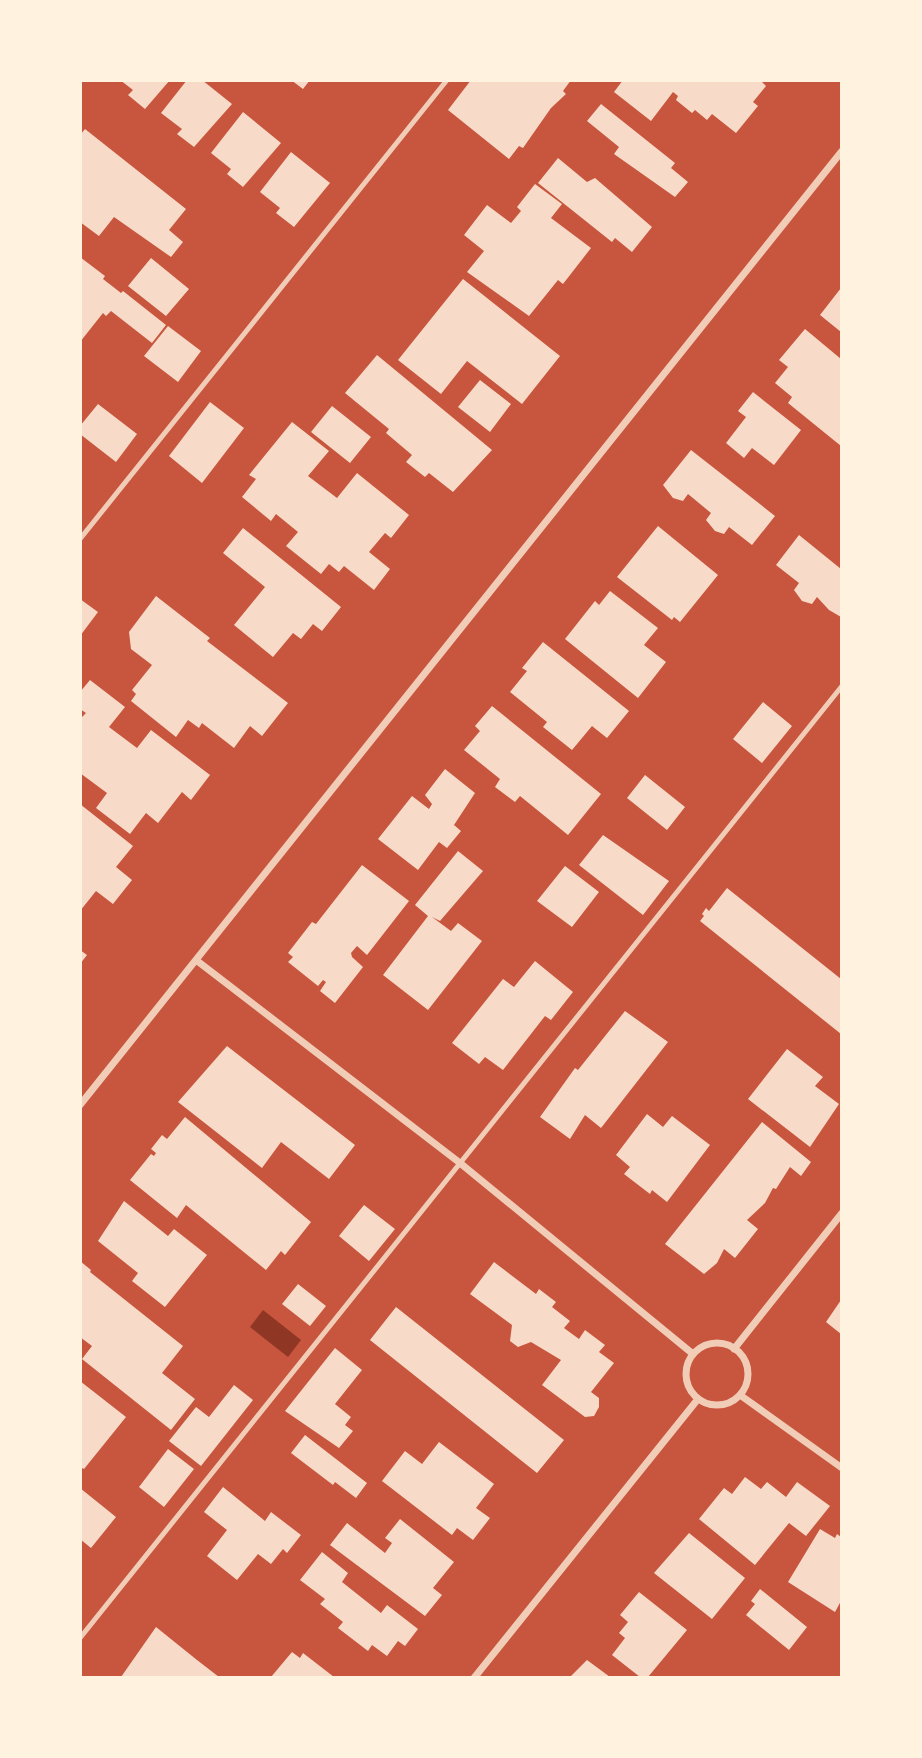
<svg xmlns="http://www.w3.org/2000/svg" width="922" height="1758" font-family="'IBM Plex Sans',sans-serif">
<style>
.water{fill:#8f3625}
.building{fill:#f7dbc8}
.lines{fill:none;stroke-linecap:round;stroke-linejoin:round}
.service{stroke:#f1ccb7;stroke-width:5}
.minor{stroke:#f1ccb7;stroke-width:7}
</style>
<rect width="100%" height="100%" fill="#c8553d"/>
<path class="water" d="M263 1310 301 1340 288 1357 250 1327Z"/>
<path class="building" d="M120 80H170L145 109 128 95 133 90Z
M187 80H202L232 104 194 147 177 134 182 129 161 113Z
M291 80H310L303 89Z
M471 80H571L563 91 566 94 551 108 523 148 519 146 509 159 448 110Z
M623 80H760L766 86 753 102 758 106 736 133 712 114 707 120 695 110 692 113 676 100 678 96 673 92 651 121 614 92Z
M601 104 675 163 671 168 688 182 675 197 614 154 619 147 587 121Z
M243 112 281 143 243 187 227 174 231 169 211 153Z
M85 129 186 209 169 230 183 242 171 257 114 217 99 236 80 222V135Z
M291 152 330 183 294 227 276 213 280 208 260 192Z
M558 158 587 182 595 178 652 227 632 252 615 238 612 242 538 183Z
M535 184 562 204 551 218 591 248 563 284 558 280 529 316 467 272 484 251 464 235 487 205 511 223 521 211 517 207Z
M80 257 105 276 103 279 121 293 123 291 166 325 152 343 111 311 106 316 103 313 80 342Z
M151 258 189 289 166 316 128 286Z
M463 279 560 356 522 404 467 361 441 394 398 360Z
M841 288V332L820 315Z
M168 326 201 351 178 382 144 356Z
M805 329 841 359V446L788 403 792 397 775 383 788 367 779 360Z
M377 355 492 450 453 492 429 473 425 477 406 462 412 455 386 433 389 429 345 393Z
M480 380 511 404 490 432 458 407Z
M753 392 801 430 774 465 752 448 744 458 726 443 746 417 738 411Z
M210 402 244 428 202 483 169 456Z
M98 404 137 434 116 462 80 434V426Z
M332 406 371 437 350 463 311 432Z
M292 422 329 451 308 476 337 498 357 473 409 515 391 538 385 533 369 552 390 569 374 590 344 566 339 572 329 564 321 574 286 546 298 532 276 514 271 521 242 497 256 479 249 475Z
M691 450 775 516 752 545 729 527 724 534 715 531 706 520 711 513 688 494 683 501 673 498 663 485Z
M658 526 718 575 680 622 674 617 672 620 617 577Z
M243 528 341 607 322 631 313 624 301 639 293 633 273 657 234 625 265 587 223 553Z
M799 535 841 569V617L829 610 817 597 812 604 802 601 794 590 799 583 776 565Z
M610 591 658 628 644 645 666 662 638 698 565 639 595 601 599 605Z
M156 596 210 638 207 641 288 703 262 736 250 726 234 748 202 723 199 728 188 720 176 737 131 701 136 694 132 690 152 665 131 649 129 632Z
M80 599 98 612 80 636Z
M543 642 629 711 607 738 592 726 572 750 543 727 547 722 510 692 527 671 522 668Z
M90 680 125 707 109 727 137 748 151 730 210 775 191 800 182 792 158 823 146 813 130 834 96 808 107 793 80 773V719L86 713 80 709V692Z
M763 702 792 726 762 763 733 739Z
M492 706 601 794 568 835 520 796 515 802 495 787 500 779 464 750 480 731 475 726Z
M445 769 475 793 454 825 461 831 447 848 439 842 418 870 378 839 412 796 429 809 432 804 425 795Z
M645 775 685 807 667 830 627 798Z
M80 804 133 846 116 867 132 880 113 904 96 891 80 911Z
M603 835 669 881 643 915 579 865Z
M458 851 483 871 440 921 432 917 451 931 458 923 482 941 428 1010 383 975 428 916 415 905Z
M362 865 409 901 367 955 357 946 351 953 352 957 363 967 335 1003 320 991 326 982 323 980 318 986 288 962 293 957 288 953 312 922 316 924Z
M565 866 599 892 572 927 537 901Z
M727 888 841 979V1034L700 921 704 916 702 914 706 908 709 911Z
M80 950 87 955 80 964Z
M535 961 573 992 551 1020 545 1016 503 1070 485 1057 479 1064 452 1043 503 979 514 987Z
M625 1011 668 1042 601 1128 585 1115 570 1139 540 1117 575 1068 578 1070Z
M227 1046 355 1145 329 1179 281 1142 262 1168 178 1102Z
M787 1049 823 1077 815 1086 839 1104 810 1147 748 1099Z
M647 1114 663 1127 672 1116 710 1145 667 1202 652 1190 650 1194 624 1174 630 1167 616 1155Z
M185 1117 311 1222 285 1255 281 1251 266 1270 186 1205 177 1218 130 1180 151 1154 154 1156 156 1153 151 1149 162 1135 167 1139Z
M762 1122 811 1162 801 1176 790 1167 776 1189 773 1188 765 1203 747 1220 758 1229 735 1258 724 1249 717 1263 704 1274 665 1244Z
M124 1201 168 1236 174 1229 207 1255 165 1307 132 1281 138 1273 98 1241Z
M364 1205 395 1229 369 1261 339 1236Z
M80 1261 91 1270 90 1272 183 1346 162 1373 195 1399 171 1430 82 1359 92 1346 80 1337Z
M494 1262 536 1294 539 1289 556 1302 552 1307 570 1321 564 1328 579 1339 585 1330 605 1345 599 1352 614 1363 591 1392 599 1398V1407L594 1416 585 1417 542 1385 561 1360 531 1342 518 1347 510 1341 512 1325 470 1294Z
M298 1284 326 1306 310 1326 282 1304Z
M841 1300V1334L826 1322Z
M396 1307 564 1440 537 1473 370 1340Z
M335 1348 362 1370 335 1404 351 1417 345 1425 353 1431 339 1448 285 1411Z
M80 1381 126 1417 84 1469 80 1467Z
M234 1385 253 1400 201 1466 169 1441 196 1407 209 1417Z
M305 1435 367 1483 356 1498 335 1482 333 1485 291 1453Z
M439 1442 494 1484 476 1508 490 1518 473 1540 457 1528 452 1535 382 1481 405 1451 422 1464Z
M168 1449 194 1469 164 1507 139 1487Z
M745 1477 761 1489 767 1482 786 1497 797 1482 830 1506 806 1536 789 1523 755 1565 699 1519 724 1488 732 1494Z
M223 1487 265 1521 271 1512 301 1535 287 1553 283 1549 271 1564 258 1554 237 1580 207 1556 227 1530 204 1512Z
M80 1488 116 1517 91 1548 80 1539Z
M400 1519 454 1562 433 1588 442 1595 425 1616 330 1545 347 1523 385 1553 392 1543 385 1538Z
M820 1529 835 1538 837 1534 841 1537V1601L835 1612 788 1582Z
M689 1533 745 1578 712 1619 654 1573Z
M322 1552 348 1573 342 1582 381 1613 387 1605 418 1629 405 1646 398 1641 387 1656 372 1645 368 1651 338 1628 343 1622 320 1604 325 1599 300 1580Z
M760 1589 807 1627 789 1650 746 1615 755 1604 751 1601Z
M639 1592 687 1630 648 1677H640L612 1655 625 1638 619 1633 628 1622 620 1615Z
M156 1627 197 1660 219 1677H121Z
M292 1652 300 1658 303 1653 334 1677H271Z
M587 1660 610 1677H570Z"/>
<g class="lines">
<path class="service" d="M80 539 447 80
M80 1638 842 686"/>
<path class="minor" d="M196 960 460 1163 693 1354
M80 1105 842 151
M686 1374a31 31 0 1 1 62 0a31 31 0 1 1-62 0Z
M734 1349 842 1213
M740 1395 842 1468
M474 1678 698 1399"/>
</g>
<rect width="922" height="1758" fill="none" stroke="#fff3e0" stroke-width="164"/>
</svg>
